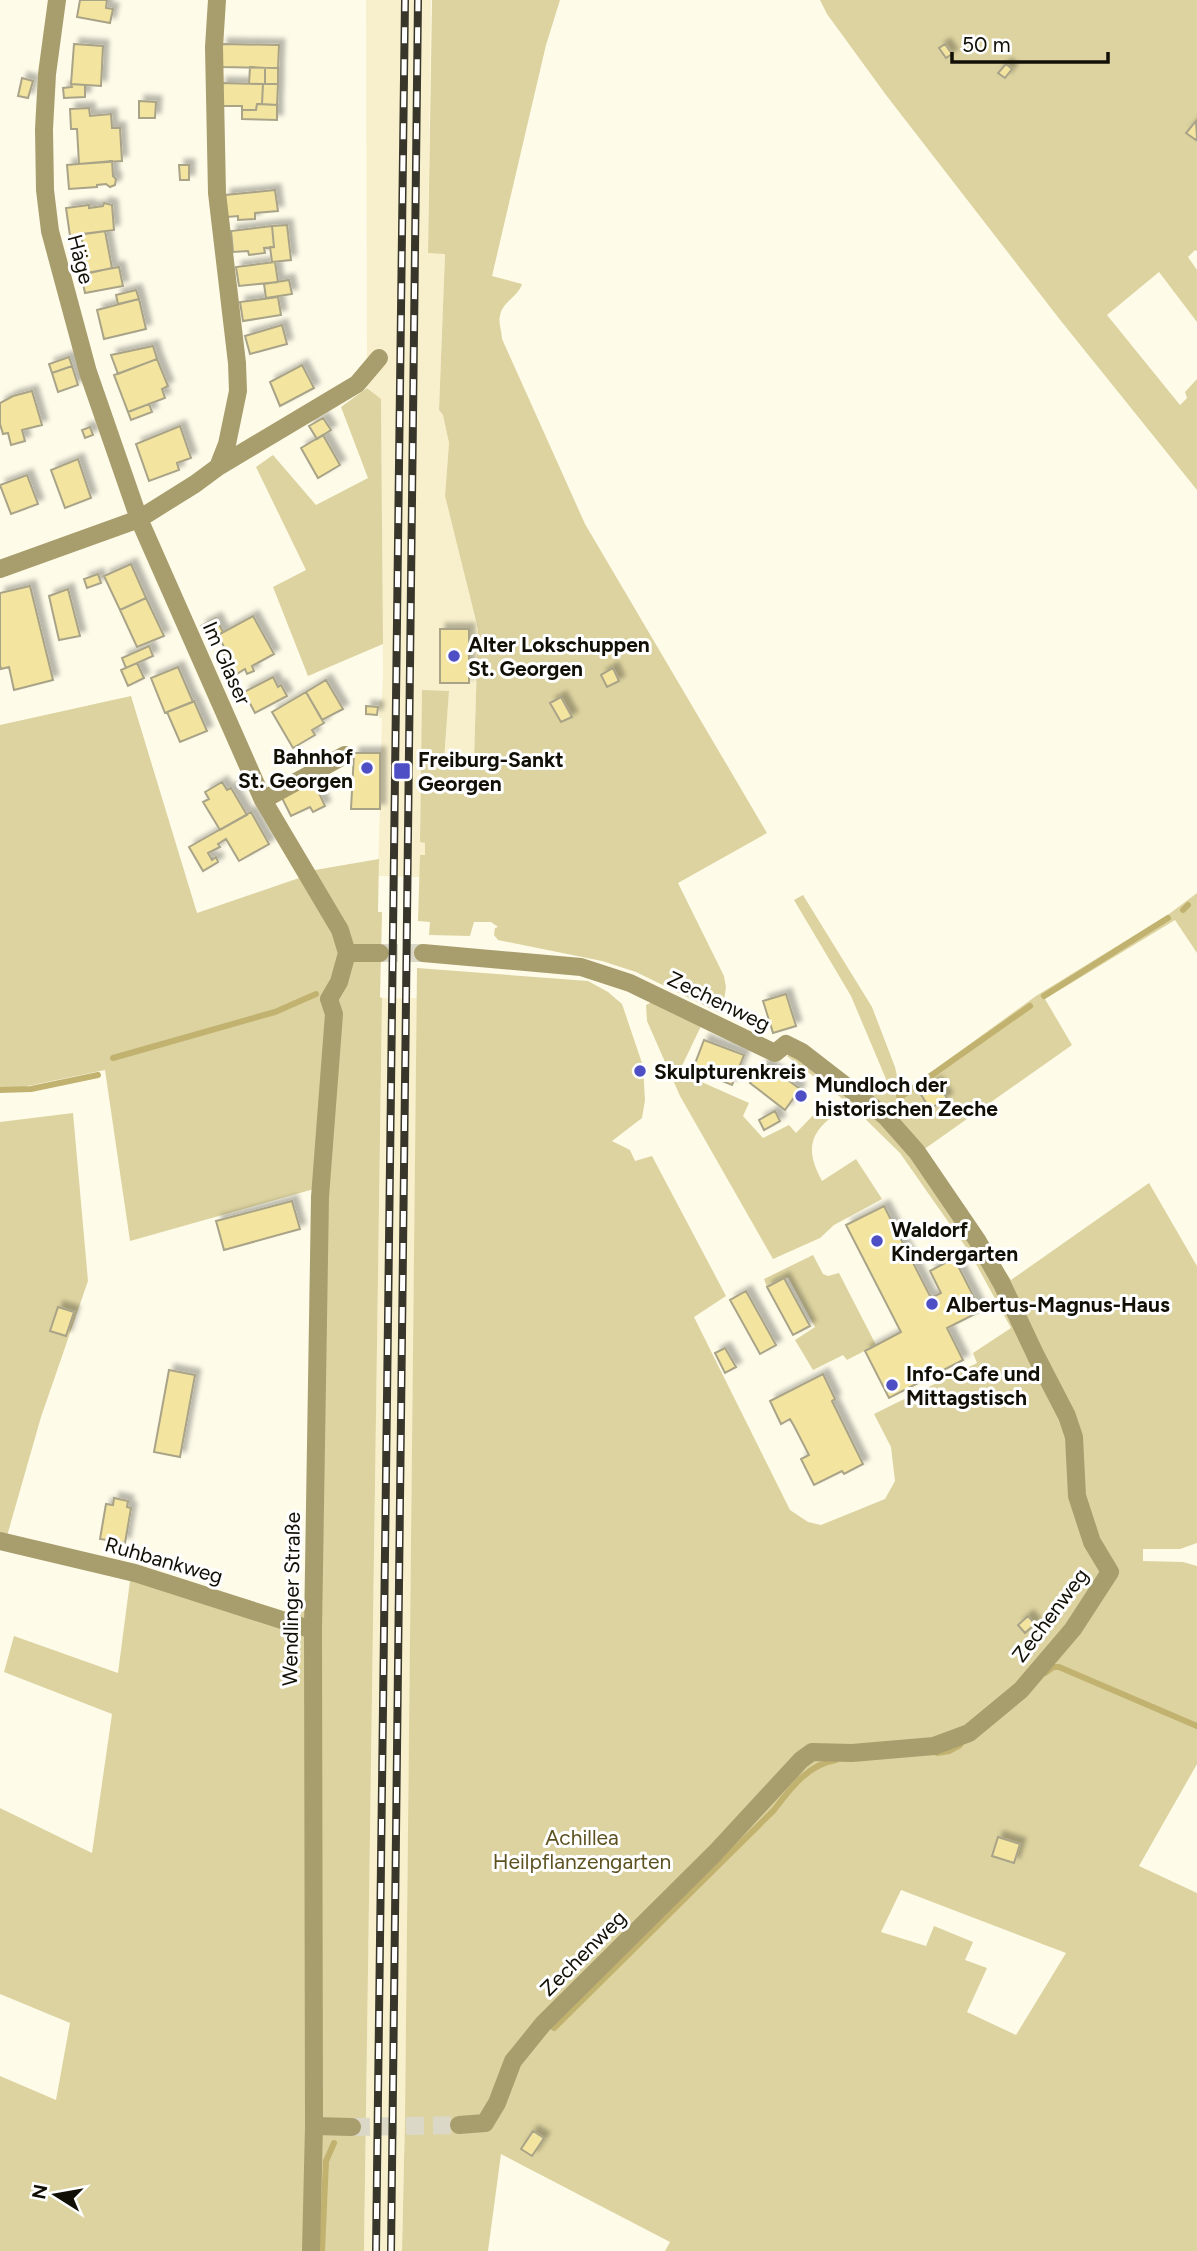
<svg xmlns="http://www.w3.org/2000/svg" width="1197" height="2251" font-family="Figtree,sans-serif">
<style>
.built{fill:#f8f0cc}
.green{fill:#ddd3a0;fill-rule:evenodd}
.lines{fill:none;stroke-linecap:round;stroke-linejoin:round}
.stream{stroke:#c1b26f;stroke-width:6}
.building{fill:#f3e49f;stroke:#a9a388;stroke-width:2;filter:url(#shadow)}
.minor-tunnel{stroke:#dbd8c7;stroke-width:18;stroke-dasharray:18 9;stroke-linecap:butt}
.minor{stroke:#a89d6d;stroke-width:18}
.rail-casing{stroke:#38362a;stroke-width:8}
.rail{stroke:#fff;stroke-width:5;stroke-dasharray:16;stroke-linecap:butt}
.poi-dot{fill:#4e4fc5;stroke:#fff;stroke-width:2.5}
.labels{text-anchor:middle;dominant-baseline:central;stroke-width:6;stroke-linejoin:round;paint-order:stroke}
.street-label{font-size:21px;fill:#121006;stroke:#fff}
.poi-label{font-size:21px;font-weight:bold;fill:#121006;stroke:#fff;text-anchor:start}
.park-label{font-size:21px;fill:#5d521f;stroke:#fff}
</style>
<defs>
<filter id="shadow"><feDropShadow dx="5.5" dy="-5.5" stdDeviation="2" flood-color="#0004"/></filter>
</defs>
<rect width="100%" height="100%" fill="#fefbe9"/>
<path class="built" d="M366 0H431L428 252 445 253 439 410 443 415 449 443 445 496 478 629 474 760 444 761 449 691H422L420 842H425V855H420V877L378 876 382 718H379V701L382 700 383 675 381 400 367 387Z
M382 998H417L405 2116 402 2251H364Z"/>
<path class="green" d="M432 0H560L546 45 492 276 522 284C518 297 502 302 500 316 498 322 502 332 502 339L585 524 767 833 678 883 724 976 726 987 722 1014 636 972 602 961 498 940 494 935 495 928 498 927 491 922H474L470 936 429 935 430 922 418 921 420 855H425V843L420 842 422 690 449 691 444 761 474 760 478 629 445 496 449 443 443 415 439 410 445 254 428 253Z
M820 0H1197V251L1195 250 1188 257 1197 270V322L1159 272 1107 315 1180 405 1187 398 1185 392 1197 379V490L1061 321 886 95 827 14Z
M367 388 381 399 383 644 308 676 273 587 306 570 256 467 273 455 316 505 368 478 341 407Z
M131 696 197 913 299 878 315 870 379 859 378 912H382L380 997 382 998 364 2251H0V2076L56 2100 70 2023 0 1994V1808L92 1853 112 1714 4 1672 14 1636 118 1673 130 1581 0 1547V1122L73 1113 88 1281 41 1417 7 1536 134 1565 294 1614 310 1608 314 1189 130 1241 105 1070 23 1087H0V725Z
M1197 893V953L1175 920 1045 999 1072 1045 923 1150 1011 1280 1149 1183 1197 1266V1543L1180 1549H1143V1561L1183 1562 1197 1566V1764L1139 1866 1197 1893V2251H665L670 2242 501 2154 488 2251H402L405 2116 417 968 588 981 608 992 622 1004 643 1066 645 1100 642 1118 612 1141 630 1150 635 1161 652 1156 726 1296 694 1317 790 1510 808 1522 821 1525 885 1499 895 1481 891 1447 874 1414 977 1363 973 1353 1011 1328 970 1253 900 1153 853 1107 787 1056 803 1044 866 1090H874L886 1079 851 996 794 900 803 895 872 1007 895 1067 901 1094 1036 996 1169 914ZM901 1890 1066 1953 1016 2035 967 2012 987 1968 965 1960 973 1942 934 1926 926 1946 881 1932Z
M652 1002 702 1024 679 1072 749 1103 743 1116 763 1138 789 1125 796 1133 824 1104 836 1114C808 1133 806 1152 822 1181L856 1159 882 1199 834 1225 820 1238 773 1259 680 1096 647 1021 646 1005Z
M813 1255 823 1274 828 1276 839 1273 876 1345 847 1360 843 1355 813 1370 795 1340 815 1327 788 1277 767 1287 764 1279Z"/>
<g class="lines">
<path class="stream" d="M1183 910 1188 905
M1044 996 1168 918
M113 1058 275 1012 316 994
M0 1090 31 1089 98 1075
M899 1096H902L1030 1006
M1045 1673 1053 1667H1059L1197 1726
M937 1753 949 1751 960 1745
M554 2028 774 1810C790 1789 808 1764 836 1760
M322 2251 326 2161 334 2143"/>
</g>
<path class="building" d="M80 0H107L106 8 113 9 110 23 77 17Z
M74 44 103 46 101 86 71 84Z
M222 44 279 45 278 68 222 67Z
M945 44 952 54 946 58 939 48Z
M1006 64 1012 69 1005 78 998 73Z
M250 67 265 68V84H249Z
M265 68H278V84H265Z
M22 78 33 81 28 98 18 96Z
M221 83 263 84 262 104H257L256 110H242V106H220Z
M71 84 85 85V97L64 98 63 88 72 87Z
M263 84H278L277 105 262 104Z
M139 101 156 102 155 118H139Z
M257 104 277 105V120L242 119V110H256Z
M89 108 90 116 111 114 112 128H120L122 161 79 164 77 129H71L70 109Z
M1196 121 1197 138 1196 140 1186 133Z
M112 161 113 176 116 179 115 185 110 187 106 184 97 185V187L69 189 67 165Z
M179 165H189V180H180Z
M275 190 278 211 255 213V219L238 220V216L227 217 225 195Z
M104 203 112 205 114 230 70 236 66 208 89 205V208L103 206Z
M287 225 291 260 272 262 270 247H274L272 226Z
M272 226 274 247 264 248 265 253 249 255 248 251 233 252 231 231Z
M105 231 112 268 85 274 80 252 84 251 81 234Z
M275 262 278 282 239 286 236 267Z
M119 267 123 286 85 293 81 274Z
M289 280 292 294 266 298 264 284Z
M136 290 139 299 118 304 116 295Z
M278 297 281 315 243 321 240 302Z
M139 299 146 329 104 339 97 310Z
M282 325 287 344 250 354 245 336Z
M153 346 157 359 118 374 111 355Z
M69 357 72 366 52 373 49 364Z
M157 359 168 386 162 389 165 398 128 412 114 375Z
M302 365 314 388 280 406 270 382Z
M72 366 78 385 58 392 52 373Z
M32 391 42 425 22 430 25 441 11 445 8 433 3 434 0 424V403L13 396Z
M149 404 152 412 131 420 128 412Z
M323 418 331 430 317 439 309 426Z
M180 426 191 458 177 463 179 470 149 481 136 444Z
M90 427 93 435 85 438 82 430Z
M323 435 340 465 318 478 301 448Z
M78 459 91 498 65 508 51 470Z
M27 475 38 504 11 514 0 485Z
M131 564 146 598 120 610 104 576Z
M98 574 101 583 87 588 84 579Z
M30 586 53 680 14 690 9 667 1 669 0 665V593Z
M68 589 80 636 59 640 49 596Z
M146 598 164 636 137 647 120 610Z
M253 616 274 654 252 666 254 671 247 674 245 669 235 675 224 654 227 653 218 635Z
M216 618 223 632 218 635 220 640 211 645 201 626Z
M440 629H469V683H440Z
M149 646 153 656 126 668 122 658Z
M137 663 144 678 128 686 121 670Z
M178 667 193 702 165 713 151 678Z
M613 668 619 681 607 687 601 675Z
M273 677 278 687 281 685 287 696 255 713 244 692Z
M326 680 343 709 322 720 306 692Z
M306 692 324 723 312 730 315 735 293 748 272 712Z
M561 697 572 717 561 722 550 703Z
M194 701 207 731 180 742 167 712Z
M366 706 378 707 377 715 366 714Z
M354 753H380V809H351Z
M312 778 325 806 313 812 310 807 291 816 280 794Z
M222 782 227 790 231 788 247 815 220 830 203 802 209 799 205 792Z
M251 812 269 844 239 861 226 839 218 844 220 847 208 853 212 860 216 857 218 862 203 871 189 847Z
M786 994 796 1026 773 1033 763 1001Z
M704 1040 744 1055 732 1085 693 1069Z
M765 1063 800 1089 785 1110 750 1083Z
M936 1082 947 1098 930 1109 920 1093Z
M775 1111 780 1121 764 1130 759 1120Z
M292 1201 300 1229 224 1250 216 1221Z
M884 1206 931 1298 941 1293 930 1271 954 1258 981 1311 947 1328 963 1360 889 1398 865 1351 901 1332 846 1225Z
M784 1278 810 1326 793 1335 767 1287Z
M746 1291 776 1345 760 1354 730 1300Z
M58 1307 74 1312 66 1336 50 1331Z
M725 1348 736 1367 725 1373 715 1353Z
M169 1370 195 1375 180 1457 154 1452Z
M823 1374 835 1399 832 1401 863 1464 844 1474 842 1471 814 1485 801 1459 809 1455 794 1426 790 1419 781 1424 770 1401Z
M114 1498 128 1501 127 1507 131 1508 125 1543 100 1539 106 1504 113 1505Z
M1028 1616 1035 1624 1025 1633 1018 1625Z
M998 1837 1020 1844 1014 1863 992 1856Z
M533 2131 544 2138 532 2156 521 2149Z"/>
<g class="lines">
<path class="minor-tunnel" d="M380 953H423
M352 2127 459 2125"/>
<path class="minor" d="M57 0 47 74 44 129 45 190 50 231 88 372 139 519 263 800 340 930 347 953
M218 467 357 384 379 358
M0 569 139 519 195 484 218 467 227 444 238 391 237 363 217 193 214 47 217 0
M263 800 345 755
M347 953H380
M423 953 581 967 630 983 775 1053 786 1044 802 1052 886 1117 917 1152 977 1240 1002 1284 1036 1356 1067 1416 1074 1437 1077 1496 1092 1542 1110 1572 1073 1629 1021 1690 969 1733 934 1746 852 1753 812 1752 801 1760 715 1853 543 2024 513 2061 497 2103 485 2123 459 2125
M0 1541 135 1573 313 1630
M314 2126 352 2127
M311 2251 314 2126 313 1630 320 1197 334 1014 329 999 339 982 347 953"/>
<defs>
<path id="rail" d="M376 2251 405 0
M391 2251 418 0"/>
</defs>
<use href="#rail" class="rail-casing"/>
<use href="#rail" class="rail"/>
</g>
<g class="poi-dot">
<circle cx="454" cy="656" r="7"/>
<circle cx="367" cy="768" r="7"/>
<rect x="393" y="762" width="18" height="18" rx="3.5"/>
<circle cx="640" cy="1071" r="7"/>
<circle cx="801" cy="1096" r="7"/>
<circle cx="877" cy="1241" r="7"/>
<circle cx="932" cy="1304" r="7"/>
<circle cx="892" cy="1385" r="7"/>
</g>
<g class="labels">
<g class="street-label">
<text transform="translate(81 259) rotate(75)">Häge</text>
<text transform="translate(227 663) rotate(66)">Im Glaser</text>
<text transform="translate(719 1001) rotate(26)">Zechenweg</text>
<text transform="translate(164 1560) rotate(16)">Ruhbankweg</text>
<text transform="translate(291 1599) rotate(-89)">Wendlinger Straße</text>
<text transform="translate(1050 1615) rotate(-53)">Zechenweg</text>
<text transform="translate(583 1953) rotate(-45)">Zechenweg</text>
</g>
<g class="poi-label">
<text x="468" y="644">Alter Lokschuppen<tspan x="468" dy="24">St. Georgen</tspan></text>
<text x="353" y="756" text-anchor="end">Bahnhof<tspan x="353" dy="24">St. Georgen</tspan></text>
<text x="418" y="759">Freiburg-Sankt<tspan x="418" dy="24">Georgen</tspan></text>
<text x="654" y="1071">Skulpturenkreis</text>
<text x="815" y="1084">Mundloch der<tspan x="815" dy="24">historischen Zeche</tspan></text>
<text x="891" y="1229">Waldorf<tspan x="891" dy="24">Kindergarten</tspan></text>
<text x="946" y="1304">Albertus-Magnus-Haus</text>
<text x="906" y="1373">Info-Cafe und<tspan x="906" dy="24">Mittagstisch</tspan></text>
</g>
<g class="park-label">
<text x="582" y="1837">Achillea<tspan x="582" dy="24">Heilpflanzengarten</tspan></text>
</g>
</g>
<g transform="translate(56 2195) rotate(281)" stroke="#ffffff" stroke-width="5" paint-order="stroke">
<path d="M0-5L12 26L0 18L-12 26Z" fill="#121006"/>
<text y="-10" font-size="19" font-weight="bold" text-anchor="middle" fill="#121006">N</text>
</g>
<path d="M952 52v10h156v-10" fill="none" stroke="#121006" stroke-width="3.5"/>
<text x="962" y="52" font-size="21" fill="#121006" stroke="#ffffff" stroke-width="5" paint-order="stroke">50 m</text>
</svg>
